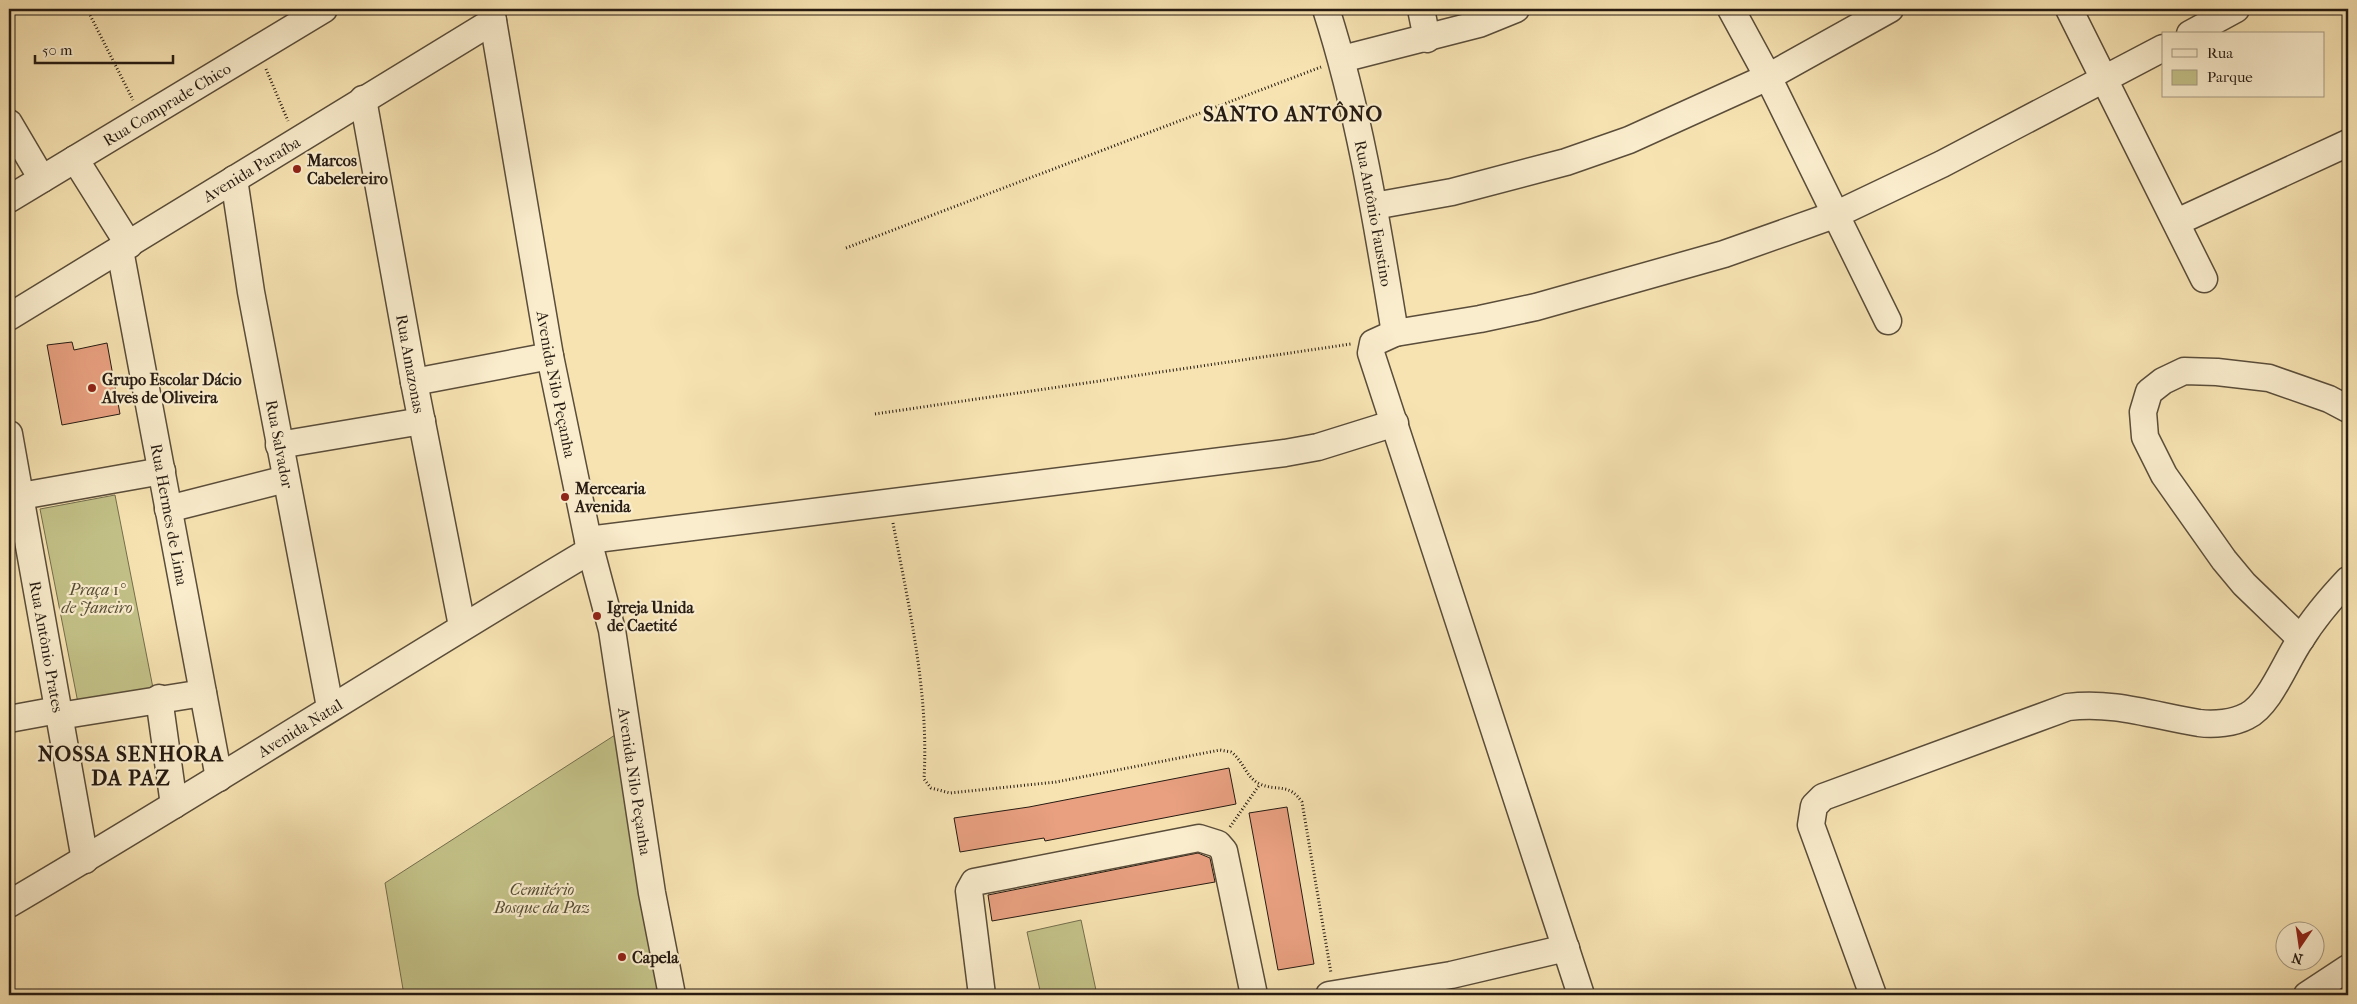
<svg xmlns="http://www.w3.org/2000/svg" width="2357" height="1004" font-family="'IM FELL French Canon',serif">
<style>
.green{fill:#c3c288;stroke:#746e4d}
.building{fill:#e8a080;stroke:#261b12}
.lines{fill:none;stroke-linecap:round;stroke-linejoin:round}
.minor-casing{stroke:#5a4d3a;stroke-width:29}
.path{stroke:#261b12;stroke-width:3;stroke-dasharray:1 2.5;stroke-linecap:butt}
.minor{stroke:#faedcd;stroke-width:26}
.poi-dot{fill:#8f2418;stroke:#faedcd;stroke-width:2}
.labels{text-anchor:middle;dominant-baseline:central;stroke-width:4.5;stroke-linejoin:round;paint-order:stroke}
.street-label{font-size:16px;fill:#261b12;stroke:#faedcd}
.poi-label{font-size:16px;font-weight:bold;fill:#261b12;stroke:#faedcd;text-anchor:start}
.park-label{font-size:16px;font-style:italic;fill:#554d35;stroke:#faedcd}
.district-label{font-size:21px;font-weight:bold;letter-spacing:1px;fill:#261b12;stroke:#faedcd}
</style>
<rect width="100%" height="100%" fill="#f7e3b2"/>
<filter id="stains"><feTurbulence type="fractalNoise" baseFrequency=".004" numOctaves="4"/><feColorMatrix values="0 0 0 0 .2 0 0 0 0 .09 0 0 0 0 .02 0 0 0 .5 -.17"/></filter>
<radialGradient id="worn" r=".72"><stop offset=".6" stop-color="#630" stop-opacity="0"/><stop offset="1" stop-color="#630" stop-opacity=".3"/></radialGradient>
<path class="green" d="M115 495 153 688 78 703 40 509Z
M615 735 660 995H404L385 883Z
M1081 920 1097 995H1041L1027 932Z"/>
<path class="building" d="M72 342 74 350 107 343 120 414 62 425 47 345Z
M1229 768 1236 804 1045 841 1044 838 960 852 954 818 1029 807Z
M1287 807 1314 964 1278 970 1249 813Z
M1198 853 1210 858 1215 882 992 921 988 895Z"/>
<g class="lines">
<defs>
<g id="minor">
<path id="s1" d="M491 9 550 356 588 540 612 630 652 893 672 995"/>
<path id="s2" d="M1326 9C1360 115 1377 224 1395 333"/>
<path d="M1421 9 1427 39"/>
<path d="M1731 9 1768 77 1888 321"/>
<path d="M2069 9 2204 279"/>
<path d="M2190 34 2236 9"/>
<path d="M1342 59 1479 24 1516 9"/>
<path id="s3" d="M363 99 414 382 462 626"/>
<path d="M9 123 42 179"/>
<path d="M75 159 129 245"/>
<path id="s4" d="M234 179 251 292 330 707"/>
<path id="s5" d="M9 199 324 9"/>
<path d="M1374 206 1452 192 1566 162 1629 140 1768 77 1890 9"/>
<path d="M2177 222 2348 143"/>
<path id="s6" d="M120 250 219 778"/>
<path id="s7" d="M9 317 493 21"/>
<path d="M414 382 550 356"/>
<path id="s8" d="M9 434 85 860"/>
<path d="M279 445 422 421"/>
<path d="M21 496 162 471"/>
<path d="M168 509 286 479"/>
<path d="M588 540 1285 453 1318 447 1395 423"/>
<path d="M2301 639 2244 584 2224 560 2164 475 2145 437 2143 412 2149 392 2163 381 2184 371 2217 372 2269 378 2329 399 2348 409"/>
<path d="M159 698 174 805"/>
<path d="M59 716 203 693"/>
<path d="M9 719 58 710"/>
<path id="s9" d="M9 904C205 789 396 666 591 550"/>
<path d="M982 995 969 891 974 882 1199 838 1218 844 1224 851 1254 995"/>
<path d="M1329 995 1451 975 1566 948"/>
<path d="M1581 995 1371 353 1373 343 1395 333 1480 319 1536 307 1724 254 1837 214 1942 164 2163 48"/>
<path d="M1873 995 1811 825 1814 806 1823 797 2068 707C2113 701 2155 716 2199 723 2214 725 2234 723 2247 716 2270 705 2286 660 2301 639 2314 618 2331 598 2348 580"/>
<path d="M2307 995 2348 968"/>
</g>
</defs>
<use href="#minor" class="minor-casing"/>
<path class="path" d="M87 9 133 100
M266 69 288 121
M846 248 1321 67
M875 414 1351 344
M893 523C909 608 929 692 924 779L931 788 950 793 1056 782 1220 750 1231 752C1243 760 1246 778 1260 784 1278 792 1288 782 1302 802L1331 973
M1230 827 1260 784"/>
<use href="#minor" class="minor"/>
</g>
<g class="poi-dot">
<circle cx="297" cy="169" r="5"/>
<circle cx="92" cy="388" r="5"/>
<circle cx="565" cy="497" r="5"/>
<circle cx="597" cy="616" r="5"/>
<circle cx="622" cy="957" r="5"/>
</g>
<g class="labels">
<g class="street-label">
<text stroke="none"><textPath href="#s5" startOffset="184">Rua Comprade Chico</textPath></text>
<text stroke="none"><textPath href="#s7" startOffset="284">Avenida Paraíba</textPath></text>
<text stroke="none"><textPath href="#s2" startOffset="210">Rua Antônio Faustino</textPath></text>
<text stroke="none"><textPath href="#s3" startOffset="269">Rua Amazonas</textPath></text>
<text stroke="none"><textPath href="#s1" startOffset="381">Avenida Nilo Peçanha</textPath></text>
<text stroke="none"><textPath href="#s4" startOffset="269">Rua Salvador</textPath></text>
<text stroke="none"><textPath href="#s6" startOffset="269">Rua Hermes de Lima</textPath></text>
<text stroke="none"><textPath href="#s8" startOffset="216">Rua Antônio Prates</textPath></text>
<text stroke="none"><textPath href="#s9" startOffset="340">Avenida Natal</textPath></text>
<text stroke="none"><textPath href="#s1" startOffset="786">Avenida Nilo Peçanha</textPath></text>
</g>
<g class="poi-label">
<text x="307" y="160">Marcos<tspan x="307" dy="18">Cabelereiro</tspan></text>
<text x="102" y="379">Grupo Escolar Dácio<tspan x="102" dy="18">Alves de Oliveira</tspan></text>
<text x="575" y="488">Mercearia<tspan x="575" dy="18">Avenida</tspan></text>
<text x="607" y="607">Igreja Unida<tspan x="607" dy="18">de Caetité</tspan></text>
<text x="632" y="957">Capela</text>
</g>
<g class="park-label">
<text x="97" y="589">Praça 1°<tspan x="97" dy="18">de Janeiro</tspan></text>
<text x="542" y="889">Cemitério<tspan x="542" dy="18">Bosque da Paz</tspan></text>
</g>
<g class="district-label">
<text x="1293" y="114">SANTO ANTÔNO</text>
<text x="131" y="754">NOSSA SENHORA<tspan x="131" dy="24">DA PAZ</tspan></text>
</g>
</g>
<rect width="2357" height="1004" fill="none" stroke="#f7e3b2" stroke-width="30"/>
<rect x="10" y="10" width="2337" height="984" fill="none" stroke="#261b12" stroke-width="2.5"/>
<rect x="15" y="15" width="2327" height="974" fill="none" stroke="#261b12"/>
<rect x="2162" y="32" width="162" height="65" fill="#faedcd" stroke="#a59982"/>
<rect x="2172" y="49" width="25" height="8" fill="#faedcd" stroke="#a59982"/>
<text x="2207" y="58" font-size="15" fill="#261b12">Rua</text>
<rect x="2172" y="70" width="25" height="15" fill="#c3c288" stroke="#a59982"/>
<text x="2207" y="82" font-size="15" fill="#261b12">Parque</text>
<g transform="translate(2300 946) rotate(193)"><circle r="24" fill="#faedcd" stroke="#a59982"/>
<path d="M0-4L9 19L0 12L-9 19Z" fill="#8f2418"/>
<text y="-8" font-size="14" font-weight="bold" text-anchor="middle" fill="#261b12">N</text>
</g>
<path d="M35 55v8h138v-8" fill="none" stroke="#261b12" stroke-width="2.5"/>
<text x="42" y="55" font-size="15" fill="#261b12" stroke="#faedcd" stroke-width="4" paint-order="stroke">50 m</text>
<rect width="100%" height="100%" filter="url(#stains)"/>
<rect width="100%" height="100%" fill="url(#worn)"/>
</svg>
